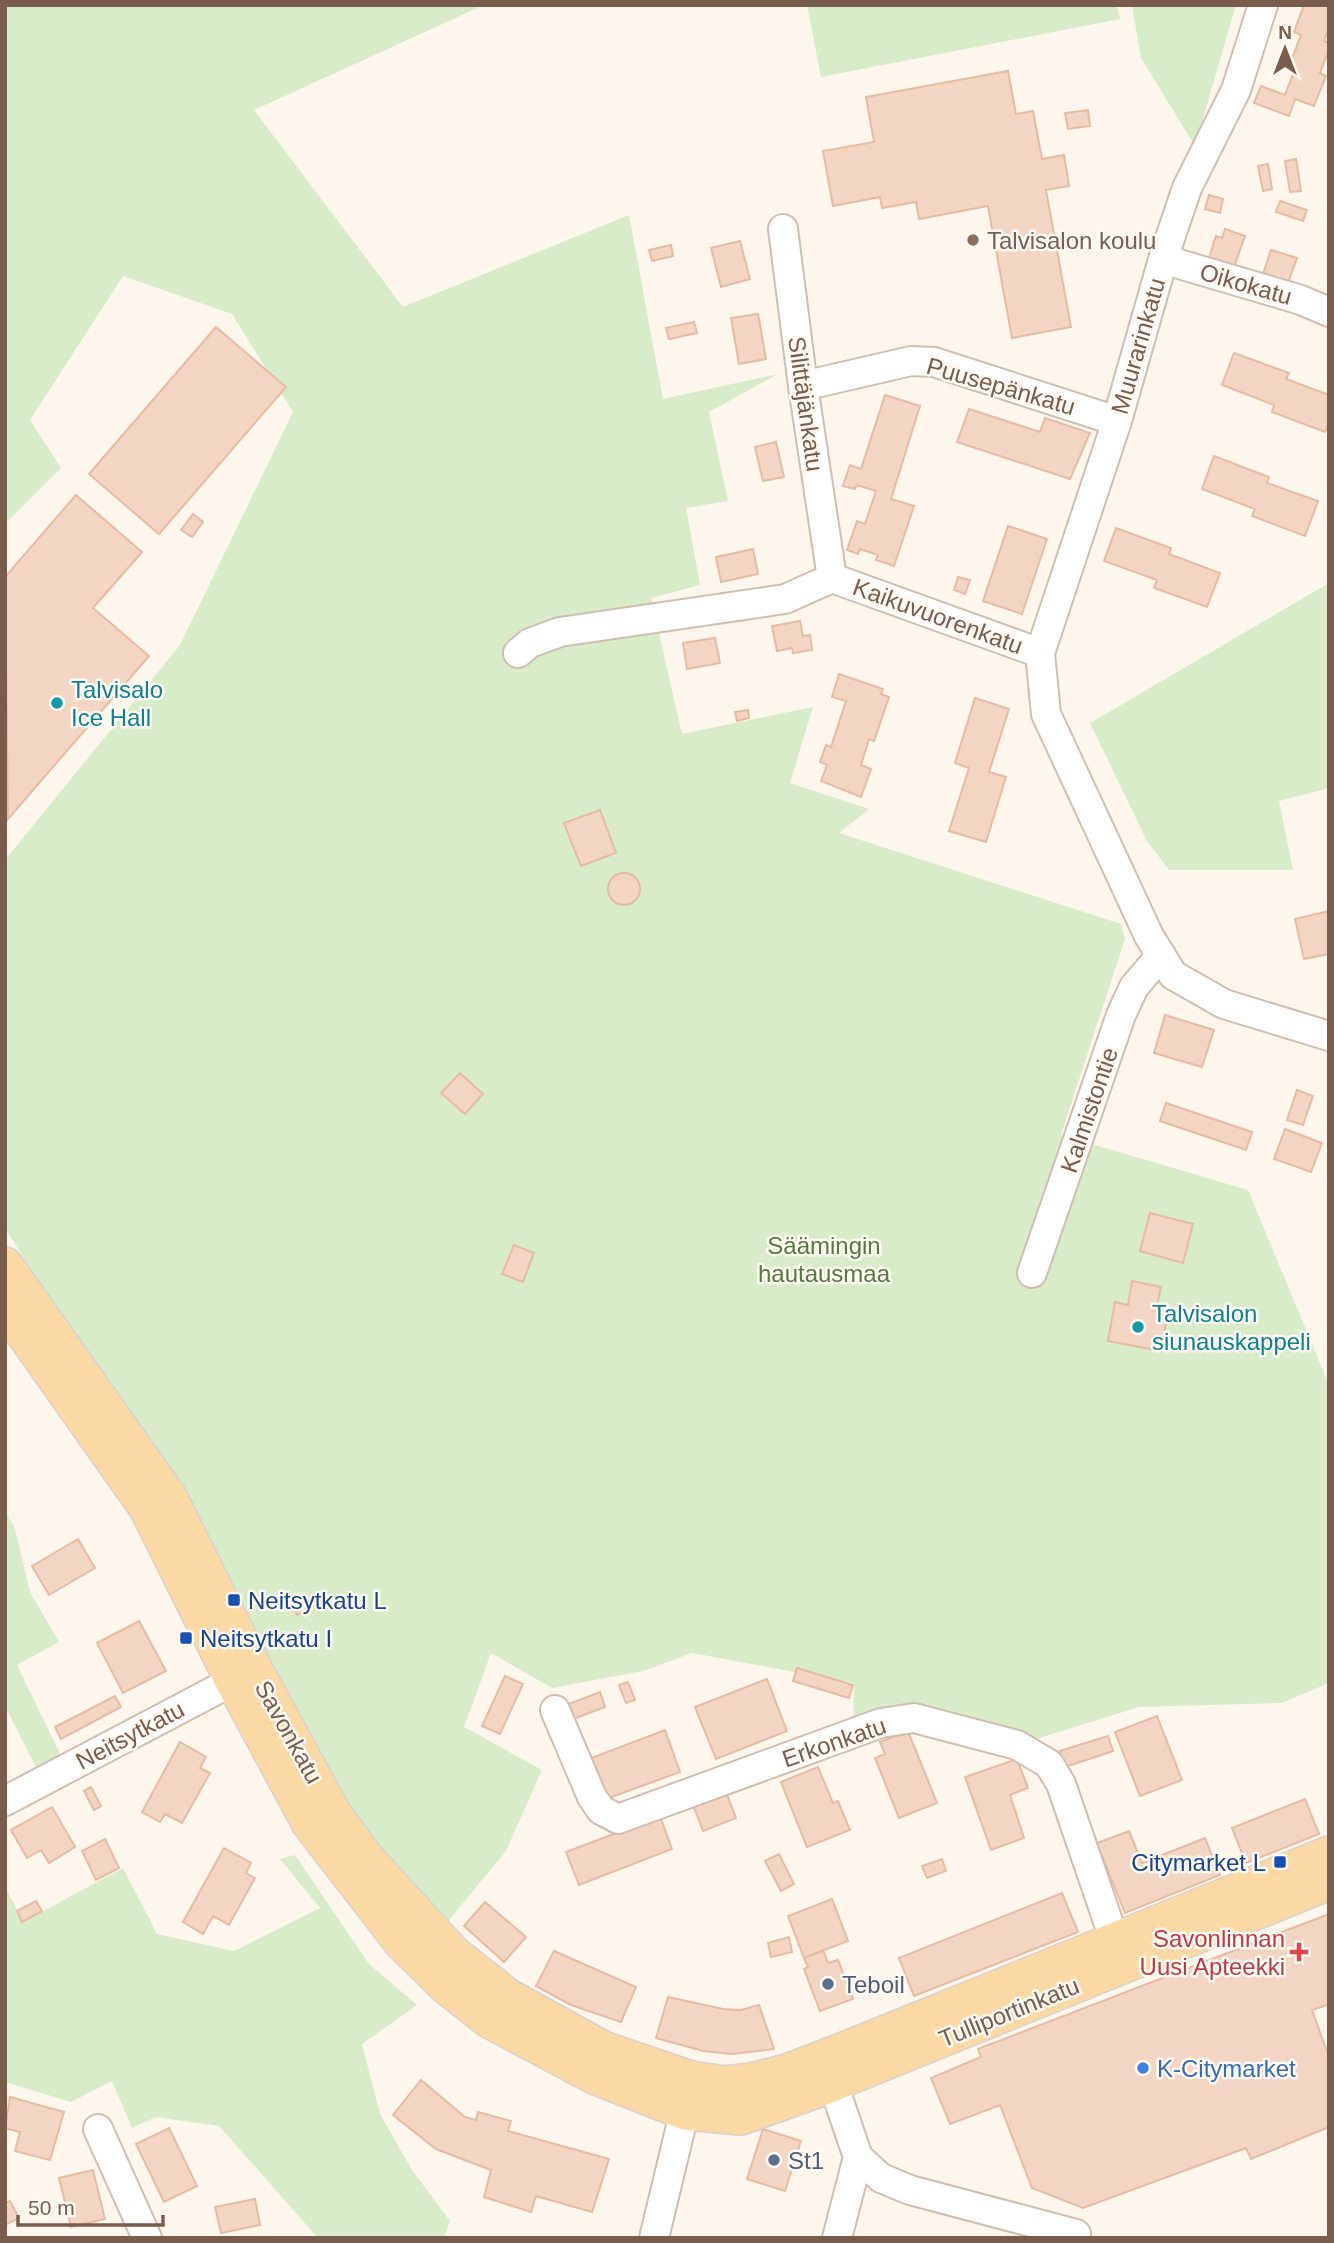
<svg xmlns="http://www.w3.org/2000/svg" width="1334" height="2243" font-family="Helvetica,sans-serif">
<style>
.green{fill:#d8ecc9}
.building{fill:#f3d5c3;stroke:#e6bba3;stroke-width:2}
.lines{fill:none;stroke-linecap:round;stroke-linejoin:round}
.minor-casing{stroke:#d1beb0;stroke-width:32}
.major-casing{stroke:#dad1cd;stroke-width:38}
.minor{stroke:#fff;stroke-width:28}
.major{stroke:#fbd9a5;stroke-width:35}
.education-dot{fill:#8d6e63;stroke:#fffaf3;stroke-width:2.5}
.culture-dot{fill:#0f9aa8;stroke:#fffaf3;stroke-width:2.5}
.transit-dot{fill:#1a4fb4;stroke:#fffaf3;stroke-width:2.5}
.health-dot{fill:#e0444e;stroke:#fffaf3;stroke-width:2.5}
.service-dot{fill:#5c6f8a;stroke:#fffaf3;stroke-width:2.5}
.shop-dot{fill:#3f7fe0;stroke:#fffaf3;stroke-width:2.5}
.labels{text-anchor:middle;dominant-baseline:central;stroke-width:5;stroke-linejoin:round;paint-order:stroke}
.education-label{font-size:24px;fill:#785e54;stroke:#fffaf3;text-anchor:start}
.street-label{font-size:24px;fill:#7a5c4d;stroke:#fffaf3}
.culture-label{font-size:24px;fill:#0d838f;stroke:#fffaf3;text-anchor:start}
.park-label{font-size:24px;fill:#537a41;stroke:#fffaf3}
.transit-label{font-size:24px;fill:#164399;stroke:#fffaf3;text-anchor:start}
.health-label{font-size:24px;fill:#be3a42;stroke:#fffaf3;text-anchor:end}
.service-label{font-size:24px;fill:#4e5e75;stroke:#fffaf3;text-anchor:start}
.shop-label{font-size:24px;fill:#366cbe;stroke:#fffaf3;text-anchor:start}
</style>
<rect width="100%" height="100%" fill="#fdf6ec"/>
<path class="green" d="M5 5H484L254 110 403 307 629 215 663 399 778 374 709 412 728 501 686 508 700 585 651 598 682 734 813 707 790 783 869 809 839 833 1121 924 1125 939 1061 1135 1248 1190 1329 1385V1683L1282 1703 1139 1707 1017 1745 914 1718 853 1734 854 1683 692 1653 643 1671 552 1688 491 1653 464 1727 542 1770 506 1851 445 1925 336 1793 120 1411 5 1228V860L180 645 293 412 232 314 123 276 30 420 61 468 5 524Z
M807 5H1117L1120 19 821 77Z
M1132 5H1236L1195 146 1141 58Z
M1329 583V788L1279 801 1293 870H1169L1147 841 1090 723Z
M5 1509 15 1529 30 1592 59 1642 17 1665 67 1768 43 1781 5 1706Z
M295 1855 369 1964 417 2005 362 2044 380 2114 412 2170 450 2221 444 2238H318L219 2126 156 2117 132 2128 112 2081 71 2102 5 2082V1886L23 1922 123 1868 157 1934 234 1951 320 1908 280 1859Z"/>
<path class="building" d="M1304 5H1329V28L1324 41 1329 43V49L1320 73 1326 76 1314 106 1295 99 1289 116 1254 103 1261 86 1285 95 1296 66 1290 64 1301 35 1294 32Z
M1008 71 1016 114 1033 111 1042 159 1064 155 1069 186 1046 190 1071 327 1012 338 988 206 919 219 916 202 882 208 880 197 833 206 823 151 874 142 866 97Z
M1088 110 1090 126 1068 129 1065 113Z
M1296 159 1301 191 1290 192 1285 161Z
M1268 164 1272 189 1263 191 1258 166Z
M1209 195 1223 199 1220 213 1205 209Z
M1280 201 1307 210 1303 221 1276 212Z
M1225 229 1245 236 1234 267 1209 258 1216 236 1222 238Z
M740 241 750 279 721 287 711 248Z
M671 245 673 256 652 261 649 250Z
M1271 250 1297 258 1288 283 1263 274Z
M758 314 766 359 739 364 731 318Z
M694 322 697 333 669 339 666 328Z
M216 327 286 387 159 534 89 474Z
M1234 353 1289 373 1286 379 1329 395V421L1325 432 1272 412 1274 405 1222 385Z
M885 395 920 406 891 499 914 506 894 566 876 560 878 555 860 549 858 554 847 550 857 521 865 524 876 491 857 485 855 489 843 486 850 465 861 469Z
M969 409 1040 432 1045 418 1090 433 1070 479 957 442Z
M776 442 784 477 763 481 755 447Z
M1214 456 1269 477 1267 483 1318 501 1305 536 1252 516 1255 509 1202 489Z
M76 495 142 552 93 608 149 656 8 819 5 577Z
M193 514 203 522 192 537 181 530Z
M1008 526 1047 539 1022 614 983 601Z
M1116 528 1171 548 1169 554 1220 573 1207 607 1154 588 1157 580 1104 561Z
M753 549 758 574 721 582 716 557Z
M958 577 970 580 965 594 954 590Z
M800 621 803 636 810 635 812 650 793 653 792 648 777 651 772 626Z
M715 638 720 663 687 669 683 643Z
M839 674 883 689 881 694 889 697 874 741 869 739 861 765 871 769 861 797 821 781 827 765 820 762 826 745 831 747 846 701 832 697Z
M975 698 1009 709 989 772 1006 777 986 842 949 831 969 768 955 763Z
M748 710 749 718 737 721 735 712Z
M600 810 616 853 581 866 564 823Z
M608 889a16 16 0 1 1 32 0a16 16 0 1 1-32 0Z
M1329 911V954L1304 959 1295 919Z
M1165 1015 1214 1030 1202 1067 1154 1053Z
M460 1073 483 1094 465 1114 441 1093Z
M1297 1090 1313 1096 1303 1125 1287 1120Z
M1166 1103 1252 1132 1246 1150 1160 1121Z
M1285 1129 1322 1143 1311 1172 1274 1159Z
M1150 1213 1193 1224 1183 1263 1140 1251Z
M514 1245 534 1253 523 1282 502 1274Z
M1132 1281 1161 1287 1156 1310 1168 1313 1161 1351 1108 1341 1115 1302 1128 1305Z
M78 1539 95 1568 49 1595 32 1566Z
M301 1596 307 1610 297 1615 291 1601Z
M139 1621 166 1671 123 1693 97 1643Z
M797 1668 853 1685 849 1698 793 1681Z
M505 1676 523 1684 500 1734 482 1726Z
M767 1679 787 1731 716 1759 695 1707Z
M628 1682 635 1700 626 1703 619 1685Z
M600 1692 605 1707 563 1723 558 1708Z
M115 1696 121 1707 61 1739 55 1727Z
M1157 1716 1182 1780 1140 1796 1115 1732Z
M665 1730 680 1772 601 1801 586 1760Z
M908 1731 937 1803 899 1818 875 1758 885 1754 880 1742Z
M1108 1736 1113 1751 1065 1767 1060 1751Z
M180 1742 206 1757 200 1768 210 1773 182 1823 165 1814 160 1822 142 1812Z
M1017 1759 1028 1788 1010 1795 1024 1838 991 1850 965 1777Z
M818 1767 833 1803 838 1801 850 1830 807 1847 781 1782Z
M91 1787 101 1806 94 1810 84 1791Z
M726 1792 736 1818 703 1831 693 1805Z
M1305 1799 1319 1834 1246 1863 1232 1828Z
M52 1807 75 1847 49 1863 41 1850 27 1858 11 1830Z
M660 1816 672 1849 579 1885 566 1852Z
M1129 1831 1142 1863 1205 1838 1220 1875 1125 1913 1097 1843Z
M105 1839 119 1868 96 1880 82 1851Z
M224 1848 251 1863 246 1873 255 1878 229 1925 213 1916 203 1934 183 1922Z
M779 1854 794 1884 781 1891 765 1861Z
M942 1859 946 1871 927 1878 922 1866Z
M1062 1893 1078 1932 914 1996 899 1958Z
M832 1899 848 1941 804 1958 788 1916Z
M36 1901 42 1911 22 1922 17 1911Z
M485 1902 526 1937 504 1962 464 1926Z
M1329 1914V2004L1312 2010 1329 2057V2127L1251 2159 1246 2148 1083 2208 1032 2188 1000 2105 950 2124 931 2078 981 2057 978 2049Z
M789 1937 792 1952 771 1957 768 1943Z
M823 1950 828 1963 838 1960 853 1999 820 2011 804 1969 808 1967 804 1958Z
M554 1951 636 1987 621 2022 571 2005 536 1986Z
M668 1997 723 2009 741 2010 759 2005 774 2049 732 2054 703 2051 656 2038Z
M421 2080 465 2117 476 2120 478 2112 511 2121 508 2131 609 2159 592 2212 536 2196 531 2212 484 2197 491 2170 436 2149 393 2115Z
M10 2097 64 2112 50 2160 15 2151 20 2132 5 2128Z
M169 2128 197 2186 164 2202 136 2144Z
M763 2129 801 2141 785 2191 747 2179Z
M93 2170 105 2219 71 2227 59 2178Z
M255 2199 260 2225 221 2233 215 2207Z
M10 2201 19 2218 5 2225V2203Z"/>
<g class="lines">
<defs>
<path id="minor" d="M783 229 803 386 832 578
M1164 256 1179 264 1301 300 1329 312
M803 386 911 361 934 362 1117 421
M518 653 530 643 560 632 785 599 832 578 1040 653 1046 714 1149 936 1173 975 1224 1004 1329 1036
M1040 653 1117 421 1164 256 1187 188 1236 90 1263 5
M1032 1273 1121 1015 1134 987 1161 955
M555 1710 592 1797 601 1810 618 1819 881 1723 914 1718 1017 1745 1049 1764 1061 1784 1121 1959
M5 1801 252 1671
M826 2063 858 2157 837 2238
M98 2129 147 2238
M858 2157 881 2178 910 2190 1076 2234 1074 2238
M654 2238 689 2093"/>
<path id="major" d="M5 1265 169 1497 255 1670 333 1813 367 1859 453 1953 507 1996 603 2049 691 2079 725 2084 752 2081 787 2072 844 2050 1329 1854
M5 1307 147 1508 233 1681 310 1824 402 1943 446 1986 489 2020 594 2076 685 2112 741 2117 819 2089 1329 1882"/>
</defs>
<use href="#minor" class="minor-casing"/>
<use href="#major" class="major-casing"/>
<use href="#minor" class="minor"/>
<use href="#major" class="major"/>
</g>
<circle class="education-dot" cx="973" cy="240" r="7"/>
<g class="culture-dot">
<circle cx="57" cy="703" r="7"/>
<circle cx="1138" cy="1327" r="7"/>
</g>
<g class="transit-dot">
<rect x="227" y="1593" width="14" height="14" rx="3.5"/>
<rect x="179" y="1631" width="14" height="14" rx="3.5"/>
<rect x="1273" y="1855" width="14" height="14" rx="3.5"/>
</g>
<path class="health-dot" d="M1295.5 1941.5h7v7h7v7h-7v7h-7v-7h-7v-7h7z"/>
<g class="service-dot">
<circle cx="828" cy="1984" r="7"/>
<circle cx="774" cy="2160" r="7"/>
</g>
<circle class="shop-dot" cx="1143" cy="2068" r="7"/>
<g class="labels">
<g class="education-label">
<text x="987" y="240">Talvisalon koulu</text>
</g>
<g class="street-label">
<text transform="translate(1246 284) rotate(16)">Oikokatu</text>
<text transform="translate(1138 346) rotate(-74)">Muurarinkatu</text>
<text transform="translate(1001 386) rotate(16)">Puusepänkatu</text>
<text transform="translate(806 404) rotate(82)">Silittäjänkatu</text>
<text transform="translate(938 616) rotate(20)">Kaikuvuorenkatu</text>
<text transform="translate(1089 1110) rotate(-71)">Kalmistontie</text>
<text transform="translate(289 1732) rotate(61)">Savonkatu</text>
<text transform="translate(130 1735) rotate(-28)">Neitsytkatu</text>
<text transform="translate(834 1742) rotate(-19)">Erkonkatu</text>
<text transform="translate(1009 2012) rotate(-22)">Tulliportinkatu</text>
</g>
<g class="culture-label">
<text x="71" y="689">Talvisalo<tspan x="71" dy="28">Ice Hall</tspan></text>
<text x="1152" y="1313">Talvisalon<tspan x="1152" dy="28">siunauskappeli</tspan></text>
</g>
<g class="park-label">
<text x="824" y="1245">Säämingin<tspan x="824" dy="28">hautausmaa</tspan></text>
</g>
<g class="transit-label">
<text x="248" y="1600">Neitsytkatu L</text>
<text x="200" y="1638">Neitsytkatu I</text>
<text x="1266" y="1862" text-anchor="end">Citymarket L</text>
</g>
<g class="health-label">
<text x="1285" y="1938">Savonlinnan<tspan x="1285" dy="28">Uusi Apteekki</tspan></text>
</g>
<g class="service-label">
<text x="842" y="1984">Teboil</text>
<text x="788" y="2160">St1</text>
</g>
<g class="shop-label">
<text x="1157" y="2068">K-Citymarket</text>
</g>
</g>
<rect width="1334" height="2243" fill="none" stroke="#7a5c4d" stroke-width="14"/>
<g transform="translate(1285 49)" stroke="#fffaf3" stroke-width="5" paint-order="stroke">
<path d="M0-5L12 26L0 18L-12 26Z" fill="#7a5c4d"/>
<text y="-10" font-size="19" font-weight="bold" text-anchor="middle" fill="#7a5c4d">N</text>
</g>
<path d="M18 2215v10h145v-10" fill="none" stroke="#7a5c4d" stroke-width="3.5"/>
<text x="28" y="2215" font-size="21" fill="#7a5c4d" stroke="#fffaf3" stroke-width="5" paint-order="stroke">50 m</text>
</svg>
